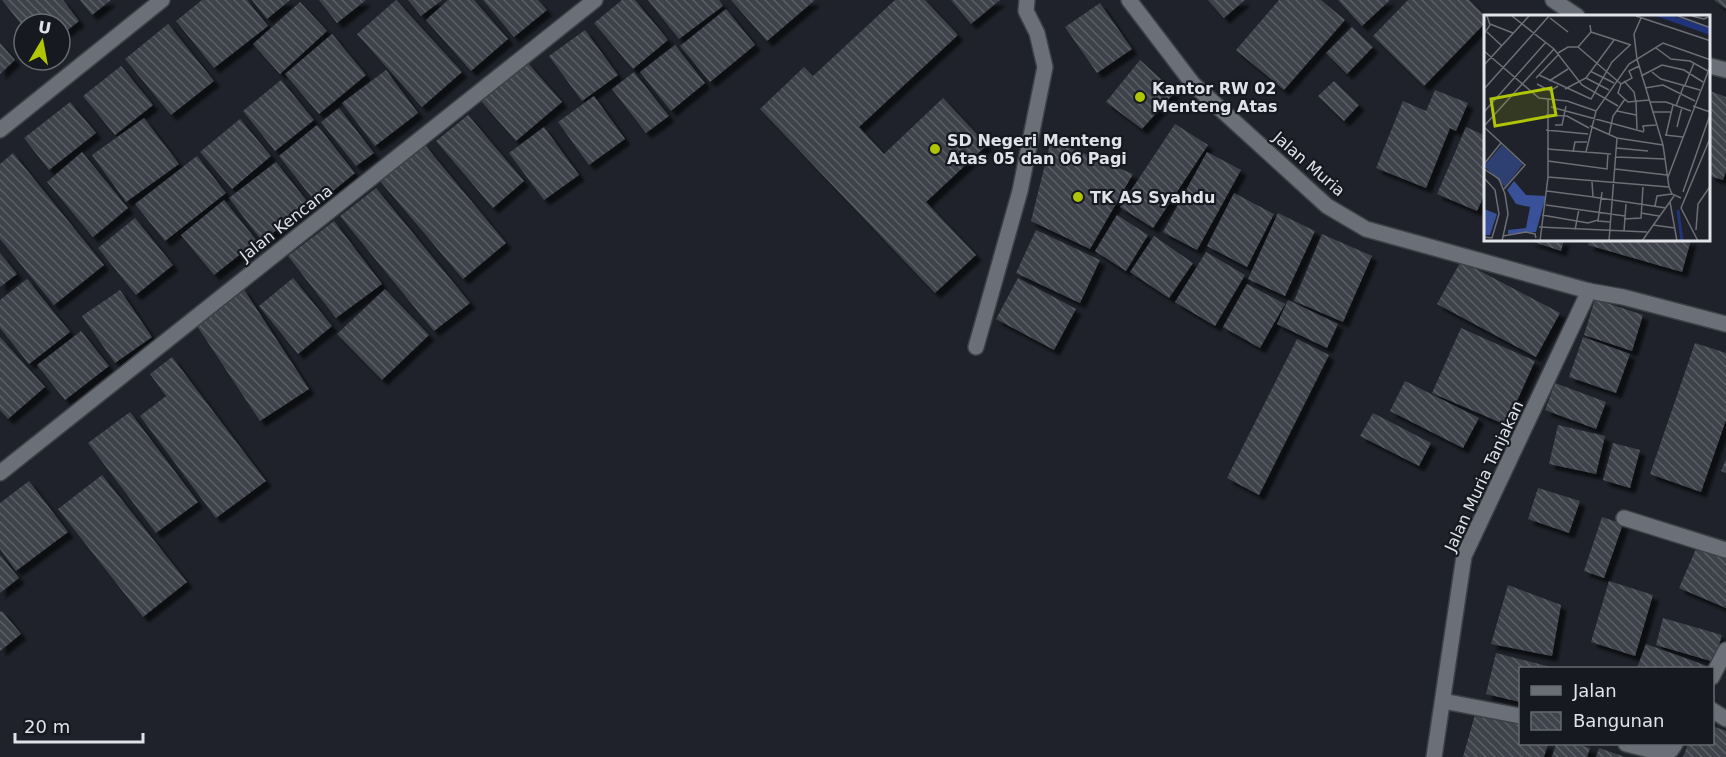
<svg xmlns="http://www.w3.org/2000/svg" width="1726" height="757" font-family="'DejaVu Sans',sans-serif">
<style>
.building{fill:url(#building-back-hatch);filter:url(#shadow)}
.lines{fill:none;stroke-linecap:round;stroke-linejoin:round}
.street-casing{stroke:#3d4046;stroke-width:18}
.secondary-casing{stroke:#3d4046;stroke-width:18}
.street{stroke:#6b6f78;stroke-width:15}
.secondary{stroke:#6b6f78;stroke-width:15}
.poi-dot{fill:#afc505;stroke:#161920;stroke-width:2}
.labels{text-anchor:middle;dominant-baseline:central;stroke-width:4.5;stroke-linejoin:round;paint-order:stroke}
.poi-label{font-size:16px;font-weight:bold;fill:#e1e3e9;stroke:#161920;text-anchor:start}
.street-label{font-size:16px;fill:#e1e3e9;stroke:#161920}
.inset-river{fill:none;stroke:#203479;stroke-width:3}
.inset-road{fill:none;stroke:#6d6f76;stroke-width:1.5}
.view{fill:#afc505;fill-opacity:0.15;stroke:#afc505;stroke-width:3}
.inset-edge{fill:none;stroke:#e1e3e9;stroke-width:3}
</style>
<defs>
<pattern id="building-back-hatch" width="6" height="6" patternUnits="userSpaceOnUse" patternTransform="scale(1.5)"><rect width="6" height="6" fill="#3f434b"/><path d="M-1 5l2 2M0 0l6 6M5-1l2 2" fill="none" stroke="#5a5e65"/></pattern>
<filter id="shadow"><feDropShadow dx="5.5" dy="5.5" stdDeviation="1.5" flood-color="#0009"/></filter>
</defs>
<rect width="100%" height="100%" fill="#1f222a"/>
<path class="building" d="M2 0H63L79 21 60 36V24H24V28Z
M80 0H111L92 15Z
M202 0H247L268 26 214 68 176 21Z
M252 0H290L267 19Z
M319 0H366L337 23Z
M396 0 462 72 422 107 357 34Z
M408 0H442L421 16Z
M448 0H474L508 39 471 71 426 20Z
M483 0H538L547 10 514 37Z
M622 0H635L668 40 633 69 594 23Z
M648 0H719L723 6 679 39Z
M731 0H815L767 41Z
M895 0H925L958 35 859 127 884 154 943 98 987 145 926 202 976 255 935 293 760 109 804 67 813 76Z
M951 0H1000L971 24Z
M1208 0H1245L1224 18Z
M1279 0H1321L1345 20 1284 90 1236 50Z
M1338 0H1390L1362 26Z
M1408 0H1469L1486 17V22L1424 86 1373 36Z
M1714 0H1726V9Z
M300 2 327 31 280 74 253 44Z
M1100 3 1132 49 1097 73 1065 27Z
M726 9 755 45 710 82 680 46Z
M168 24 214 81 171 115 125 59Z
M1352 27 1373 47 1347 74 1326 53Z
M585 30 618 75 582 101 549 56Z
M332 34 366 75 319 114 285 74Z
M0 43 15 60 0 74Z
M675 45 705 83 671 111 640 72Z
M1140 60 1175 92 1142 129 1106 102Z
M527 62 562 102 516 141 481 101Z
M121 66 153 105 115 135 83 96Z
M386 70 418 113 375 146 342 103Z
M634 72 669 116 646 133 612 89Z
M281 80 314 120 275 151 243 111Z
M1334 81 1359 105 1344 121 1318 96Z
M1435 90 1468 103 1456 131 1450 128 1426 188 1376 168 1403 101 1426 111Z
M1710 91 1726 97V171L1723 180 1710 176Z
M594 96 625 139 589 165 558 122Z
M70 102 96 133 49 170 24 138Z
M339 108 374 153 356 166 321 122Z
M468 115 524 181 493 208 436 141Z
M144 118 179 164 126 202 92 155Z
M240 119 271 156 232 189 200 152Z
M1175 124 1208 145 1153 228 1120 207Z
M317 125 355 173 317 204 279 156Z
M544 127 579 175 544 200 509 153Z
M1466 127 1486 136V191L1477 211 1437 194Z
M1051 140 1133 174 1090 249 1031 221Z
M424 144 506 243 463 279 380 181Z
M82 152 128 208 93 237 47 182Z
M1207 152 1241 170 1197 250 1163 232Z
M13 153 104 265 54 305 0 239V164Z
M197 156 226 193 165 241 135 204Z
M276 162 310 205 262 241 229 198Z
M376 188 470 303 434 331 340 216Z
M1234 193 1274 214 1247 267 1207 246Z
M224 200 257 241 214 275 181 235Z
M1278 213 1315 231 1285 296 1248 279Z
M1117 215 1148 235 1126 271 1095 251Z
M135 218 173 265 136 295 98 248Z
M334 221 382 284 336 318 288 256Z
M1036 230 1100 260 1080 303 1016 273Z
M1322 234 1372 256 1343 322 1294 301Z
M1154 236 1193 263 1169 298 1130 272Z
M1528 240H1564L1561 251Z
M1590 240H1691L1682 272 1588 245Z
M1206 252 1245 275 1215 326 1175 302Z
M0 253 17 274 0 287Z
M1461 261 1560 313 1536 357 1437 304Z
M293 278 332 326 298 354 259 306Z
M1018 278 1076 309 1054 350 996 319Z
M27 279 70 332 29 364 0 328V300Z
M1247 284 1285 304 1260 348 1223 327Z
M243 288 309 389 260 421 193 320Z
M385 289 429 335 382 380 337 334Z
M120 290 152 337 115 363 82 316Z
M1595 299 1643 315 1632 351 1584 335Z
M1288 300 1338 324 1327 348 1277 324Z
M1461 328 1535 361 1506 425 1432 393Z
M81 331 109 366 65 400 37 365Z
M0 337 45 387 8 419 0 410Z
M1583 337 1630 354 1616 393 1569 377Z
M1297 339 1329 355 1259 495 1227 478Z
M1695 343 1726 353V420L1701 492 1650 474Z
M172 357 266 481 216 518 140 416 166 396 150 374Z
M1405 381 1479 418 1463 448 1390 411Z
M1555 383 1606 402 1596 429 1545 410Z
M130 412 198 502 156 533 88 443Z
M1373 413 1431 443 1419 466 1360 436Z
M1558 425 1605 436 1596 474 1549 464Z
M1613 443 1640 450 1630 488 1603 480Z
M1726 459V473L1721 471Z
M102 475 187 582 143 617 58 509Z
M29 481 68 532 16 571 0 549V503Z
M1538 488 1580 501 1569 533 1528 519Z
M1602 517 1623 524 1604 578 1584 571Z
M1699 542 1726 554V608L1679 588Z
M0 555 19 578 0 593Z
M1609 581 1653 595 1635 656 1591 642Z
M1508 585 1561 605 1552 656 1491 644Z
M2 611 21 634 0 651V612Z
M1663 618 1722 635 1714 662 1656 645Z
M1646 644 1707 666 1706 668H1637Z
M1496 653 1555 668H1520V702L1486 694Z
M1476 711 1520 723V744H1548L1544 757H1463Z
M1712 726 1726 731V757H1683L1688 744H1712Z
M1556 744H1576L1590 748 1587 757H1552Z
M1599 748 1625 757H1596Z"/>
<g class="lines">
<defs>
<path id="street" d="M1553 0 1577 16
M1710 66 1726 70
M0 130 162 0
M1589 291 1623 297 1726 324
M976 347 1020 191 1045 67 1037 33 1026 11 1027 0
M0 473 595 0
M1624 518 1726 550
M1712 677 1726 650
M1443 701 1520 716
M1712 710 1726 719
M1626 744 1662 753 1671 750 1675 744"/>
<path id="secondary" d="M1129 0 1193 84 1327 206 1366 229 1589 291 1464 556 1434 757"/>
</defs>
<use href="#street" class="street-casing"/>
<use href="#secondary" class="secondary-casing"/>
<use href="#street" class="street"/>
<use href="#secondary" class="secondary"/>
</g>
<g class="poi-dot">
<circle cx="1140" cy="97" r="6"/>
<circle cx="935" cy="149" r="6"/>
<circle cx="1078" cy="197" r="6"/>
</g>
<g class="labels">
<g class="poi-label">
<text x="1152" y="88">Kantor RW 02<tspan x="1152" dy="18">Menteng Atas</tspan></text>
<text x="947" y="140">SD Negeri Menteng<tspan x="947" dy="18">Atas 05 dan 06 Pagi</tspan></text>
<text x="1090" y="197">TK AS Syahdu</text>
</g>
<g class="street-label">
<text transform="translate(1309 164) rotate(41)">Jalan Muria</text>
<text transform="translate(286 223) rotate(-38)">Jalan Kencana</text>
<text transform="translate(1484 476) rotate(-65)">Jalan Muria Tanjakan</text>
</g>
</g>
<g transform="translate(1484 15)">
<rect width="226" height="226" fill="#1f222a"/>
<path d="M30 166 42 180 62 181 52 217 24 219V215L42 213 46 192 32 189 23 175ZM0 194 13 199 6 220H0Z" fill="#395199"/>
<path d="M18 130 39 149 21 172 0 151Z" fill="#2e4071"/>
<path d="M172 1H190L226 13V20Z" fill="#203479"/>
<path class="inset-river" d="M194 195 198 226"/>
<path class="inset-road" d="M28 1 70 34 98 70 134 91M152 1 227 26M194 1 227 13M208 1 220 4 226 1M66 3 84 17M157 3 150 19 153 44 179 130 185 172 188 179 197 183M6 9 29 18M3 17 18 31M107 17 147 30M0 19 6 10 3 1M94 32 137 69M172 33 187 44 206 46 224 56M0 36 55 83 83 86 112 96M74 38 84 32H94L107 17 106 10M0 50 45 1M178 50 200 55 219 67M106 56 130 68M168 57 177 64 216 75M55 60 107 84 128 47 146 30M157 61 178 50M52 63 75 39M102 63 125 75M65 66 84 54M140 66 150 77 152 87M53 69 66 76 74 71M137 69 134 78 144 87 165 85M137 69 148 63 145 56 155 51M201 70 210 48M161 73 179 70 211 86M0 74 65 1M81 74 102 63 130 25M152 87 153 114M166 87H182L207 96M192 91 200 70M209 91 226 97M67 92 160 117M133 96 152 100M0 97 62 27M168 97H187M62 100 83 101 105 113M1 110 70 34M71 110H78L82 91M106 111 133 123 179 130M0 112 41 150 20 174M193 112 198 92M62 115 104 119M160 116 159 111 172 110M125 120 129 101 141 84M181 120 199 122M182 120 189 90M132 133 164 136M63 134 127 139M89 137 91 127H103M102 137 112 96 145 49 179 28 227 45M132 142 181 144M64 146 123 154 124 138M0 149 17 128M0 154 15 164 21 179 24 199 18 226M131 154 183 160M64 162 185 172M184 162 227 49M0 163 11 175 15 199 8 223 0 222M63 176 109 182 108 167M118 177 114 206 127 207M199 177 227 97M109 182 182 193M186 187 193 226M62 190 141 201M171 191 173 181 188 179M157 198 175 201M58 200 104 208 114 205M140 204 157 203 159 172M169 210 191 213M55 212 163 217M91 215 95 194M212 215 214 189 227 170M140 216 142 189M19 221 42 217 51 219 52 223M56 226 64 162V84M125 226 133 123M158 226 190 181M214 226 197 193 227 121"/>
<path class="view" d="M67 73 72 100 11 111 7 84Z"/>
<rect width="226" height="226" class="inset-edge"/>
</g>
<rect x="1519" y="667" width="195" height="78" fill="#161920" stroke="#676a70" stroke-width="1.5"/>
<rect x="1531" y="686" width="30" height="9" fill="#6b6f78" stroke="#676a70" stroke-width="1.5"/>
<text x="1573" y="697" font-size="18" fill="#e1e3e9">Jalan</text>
<rect x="1531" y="712" width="30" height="18" fill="url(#building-back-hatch)" stroke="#676a70" stroke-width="1.5"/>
<text x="1573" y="727" font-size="18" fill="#e1e3e9">Bangunan</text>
<g transform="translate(42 42) rotate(10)"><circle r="28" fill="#161920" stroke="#676a70" stroke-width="1.5"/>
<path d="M0-4.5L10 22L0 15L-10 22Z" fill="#afc505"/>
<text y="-9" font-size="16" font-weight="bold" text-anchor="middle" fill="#e1e3e9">U</text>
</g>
<path d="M15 733v9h128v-9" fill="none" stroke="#e1e3e9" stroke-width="3"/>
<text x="24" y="733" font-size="18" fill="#e1e3e9" stroke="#161920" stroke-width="4.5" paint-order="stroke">20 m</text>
</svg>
